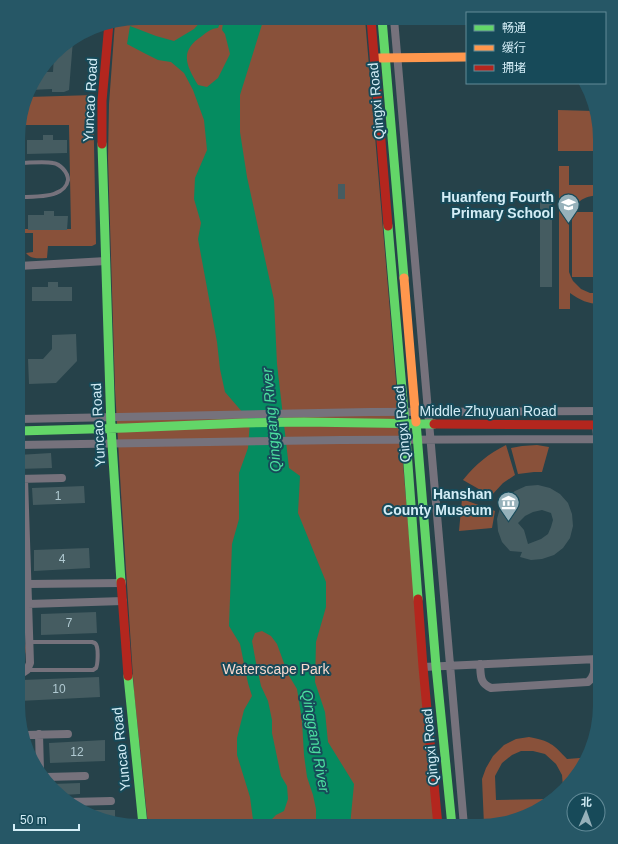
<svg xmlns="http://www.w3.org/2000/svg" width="618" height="844" font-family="Helvetica,'Noto Sans SC',sans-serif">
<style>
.green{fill:#89513a}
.water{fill:#058c60}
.building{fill:#455c61;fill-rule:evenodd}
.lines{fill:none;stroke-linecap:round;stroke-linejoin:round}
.lane{stroke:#76727c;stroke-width:4}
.street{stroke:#76727c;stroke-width:8}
.fast{stroke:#63d668;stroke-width:9}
.slow{stroke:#ff974d;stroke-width:9}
.jam{stroke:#b3261e;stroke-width:9}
.labels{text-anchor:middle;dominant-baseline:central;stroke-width:4;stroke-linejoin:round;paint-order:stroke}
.number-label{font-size:12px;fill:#b0c9d1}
.street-label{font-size:14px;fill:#d3edf6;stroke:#174a59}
.poi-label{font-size:14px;font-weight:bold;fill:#d3edf6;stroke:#174a59;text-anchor:end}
.park-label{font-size:14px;fill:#f8d8cd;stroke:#174a59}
.water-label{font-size:15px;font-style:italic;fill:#4bde9f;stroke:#174a59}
</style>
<rect width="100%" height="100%" fill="#26424a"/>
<path class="green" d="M139 18 365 19 434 826 148 825 134 692 121 493 115 389 108 158 109 104 115 22Z
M93 95 96 244 92 246H48L47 258C38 258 32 260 26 253L33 252V233H25V229H71L69 125H20L19 123 28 97Z
M558 110 593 111 600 138V151H558Z
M559 166H569V185H600V196C584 194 572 204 569 220V272L571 277 573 281 581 289 590 293H600V304C588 304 580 300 570 293V309H559Z
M572 212H600V277H572Z
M506 445 515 475 503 483 491 496 463 480C476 464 488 454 506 445Z
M537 445 549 447 542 472H534L518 474 511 448 522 446Z
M462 499 495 511 492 528 459 531Z
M18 639C30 640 25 655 23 662L18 667Z
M529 737C550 741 553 744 567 759L580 758V773L563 787 562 775 556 764 545 754 533 751H521L512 755 502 763 495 776 496 800 549 799 533 813 484 825 482 779 486 768 493 756 504 745 516 739Z"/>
<path class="water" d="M204 18H216L221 21 218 28C212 28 207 32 202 36 179 51 186 65 198 85L207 87 218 78 230 54 225 34 222 30 223 23 237 22 238 18H264L240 95V132L247 177 274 300 277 364 289 468 300 476 298 513 326 582V607L316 642 315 682 325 712 328 742 354 784 350 826H316V809L313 795 307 777 304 755 302 721 297 689 288 674 277 644 271 636 262 631 255 633 252 641 256 663 261 686 268 701 272 720V733L281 776 287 786 288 799 284 811 276 815 267 824 268 825H256L253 820 250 797 237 755V738L244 710 252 696 248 683 240 644 229 626 232 544 239 519V473L248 448 250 421 225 392 220 369 217 342 198 239 201 223 194 199 195 178 207 150 204 120 193 90 184 73 171 62 158 60 144 53 127 44 130 26 156 36 174 41 194 29Z"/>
<path class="building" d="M73 40 69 90 64 92H52V89L30 90 34 78 39 72H53L54 54 59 48Z
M43 135H53V140H67V153L27 154V140H43Z
M338 184H345V199H338Z
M540 199H552V287H540Z
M44 211H54V216H68L67 230H28V215H44Z
M48 282H58V287H72V301H32V287H48Z
M76 334 77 361 56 383 29 384 28 359H43L52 349V335Z
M51 453 52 468 18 469V455Z
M538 485 550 488 560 494 568 503 572 514 573 526 570 538 563 548 554 555 542 559 531 560 520 557 522 552 510 551 502 542 498 531 497 519 500 508 506 498 515 491 526 486ZM542 510 551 513 553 520 551 527 548 534 541 539 528 544 524 530 518 523 525 516 533 512Z
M84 486 85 503 33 505 32 488Z
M89 548 90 568 34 571V550Z
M96 612 97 633 41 635V614Z
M99 677 100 697 19 701 18 681 22 680Z
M105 740V761L50 763 49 743Z
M80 783V794L62 795 52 784Z
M115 810V822L85 811V810Z"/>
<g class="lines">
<path class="lane" d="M19 163C29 163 44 161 53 163 60 164 68 172 68 180 67 186 62 191 56 193 48 197 29 197 20 197
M28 670H93L96 668C98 664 98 651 97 647 96 643 95 643 92 642H29"/>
<path class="street" d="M394 19 464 826
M19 170 21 266
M19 266 106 261
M19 419 370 412 600 411
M596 425 600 470
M18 445 341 440 600 439
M18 479 62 478
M28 584 122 583
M28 604 123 601
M480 664C481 675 479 683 491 688L588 682C596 675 594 669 594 659
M423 667 598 659 600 658
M18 676 27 670 30 663 24 479
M39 734 40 770
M25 735 68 734
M46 777 85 776
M69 802 111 801"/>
<path class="fast" d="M382 19 404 278
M102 144 111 428 121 582
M388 226 405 424 418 599
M416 422 436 666 452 826
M19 431 125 428 244 423 304 422 434 424
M128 676 143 825"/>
<path class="slow" d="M379 58 467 57
M404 278 416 422"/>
<path class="jam" d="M371 19 388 226
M102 144V101L109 23
M434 424 600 425
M121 582 128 676
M418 599 423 667 438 826"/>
</g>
<defs>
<symbol id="school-pin" viewBox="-11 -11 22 30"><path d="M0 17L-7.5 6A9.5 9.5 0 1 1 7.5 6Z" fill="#96b1ba" stroke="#174a59"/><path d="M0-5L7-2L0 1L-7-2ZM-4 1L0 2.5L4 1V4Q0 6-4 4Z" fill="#fff"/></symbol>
<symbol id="museum-pin" viewBox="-11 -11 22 30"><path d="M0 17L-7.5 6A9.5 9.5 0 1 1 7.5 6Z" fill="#96b1ba" stroke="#174a59"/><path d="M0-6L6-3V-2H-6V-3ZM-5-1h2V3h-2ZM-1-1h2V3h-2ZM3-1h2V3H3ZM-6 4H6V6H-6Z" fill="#fff"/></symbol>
</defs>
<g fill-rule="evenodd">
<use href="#school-pin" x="556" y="192" width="25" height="34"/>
<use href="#museum-pin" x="496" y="490" width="25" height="34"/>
</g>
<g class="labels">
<g class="number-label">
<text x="58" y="496">1</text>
<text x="62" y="559">4</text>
<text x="69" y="623">7</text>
<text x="59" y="689">10</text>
<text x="77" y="752">12</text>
</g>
<g class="street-label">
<text transform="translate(90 100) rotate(-87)">Yuncao Road</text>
<text transform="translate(376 101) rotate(-95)">Qingxi Road</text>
<text x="488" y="411">Middle Zhuyuan Road</text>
<text transform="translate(402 424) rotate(-95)">Qingxi Road</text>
<text transform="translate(98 425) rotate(-93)">Yuncao Road</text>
<text transform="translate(430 747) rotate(-95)">Qingxi Road</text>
<text transform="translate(121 749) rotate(-96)">Yuncao Road</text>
</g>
<g class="poi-label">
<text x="554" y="197">Huanfeng Fourth<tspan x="554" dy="16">Primary School</tspan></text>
<text x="492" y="494">Hanshan<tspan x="492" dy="16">County Museum</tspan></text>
</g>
<g class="park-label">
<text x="276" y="669">Waterscape Park</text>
</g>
<g class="water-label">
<text transform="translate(271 420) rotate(-95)">Qinggang River</text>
<text transform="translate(316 741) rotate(80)">Qinggang River</text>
</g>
</g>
<path d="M0 0H618V844H0ZM139 25H479A114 114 0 0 1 593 139V705A114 114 0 0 1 479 819H139A114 114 0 0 1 25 705V139A114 114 0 0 1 139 25Z" fill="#265766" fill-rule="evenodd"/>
<rect x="466" y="12" width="140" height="72" fill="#174a59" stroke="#628b98"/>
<rect x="474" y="25" width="20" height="6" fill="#63d668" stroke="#628b98"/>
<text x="502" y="32" font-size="12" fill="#d3edf6">畅通</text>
<rect x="474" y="45" width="20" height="6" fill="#ff974d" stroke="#628b98"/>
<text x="502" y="52" font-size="12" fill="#d3edf6">缓行</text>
<rect x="474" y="65" width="20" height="6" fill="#b3261e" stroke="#628b98"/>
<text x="502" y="72" font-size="12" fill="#d3edf6">拥堵</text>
<g transform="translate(586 812) rotate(2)"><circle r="19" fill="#174a59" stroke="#628b98"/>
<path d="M0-3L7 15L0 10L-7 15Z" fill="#96b1ba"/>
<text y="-6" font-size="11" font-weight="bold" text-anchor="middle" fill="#d3edf6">北</text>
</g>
<path d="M14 824v6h65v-6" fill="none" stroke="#d3edf6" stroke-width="2"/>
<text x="20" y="824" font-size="12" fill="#d3edf6" stroke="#174a59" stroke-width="3" paint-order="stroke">50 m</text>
</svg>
